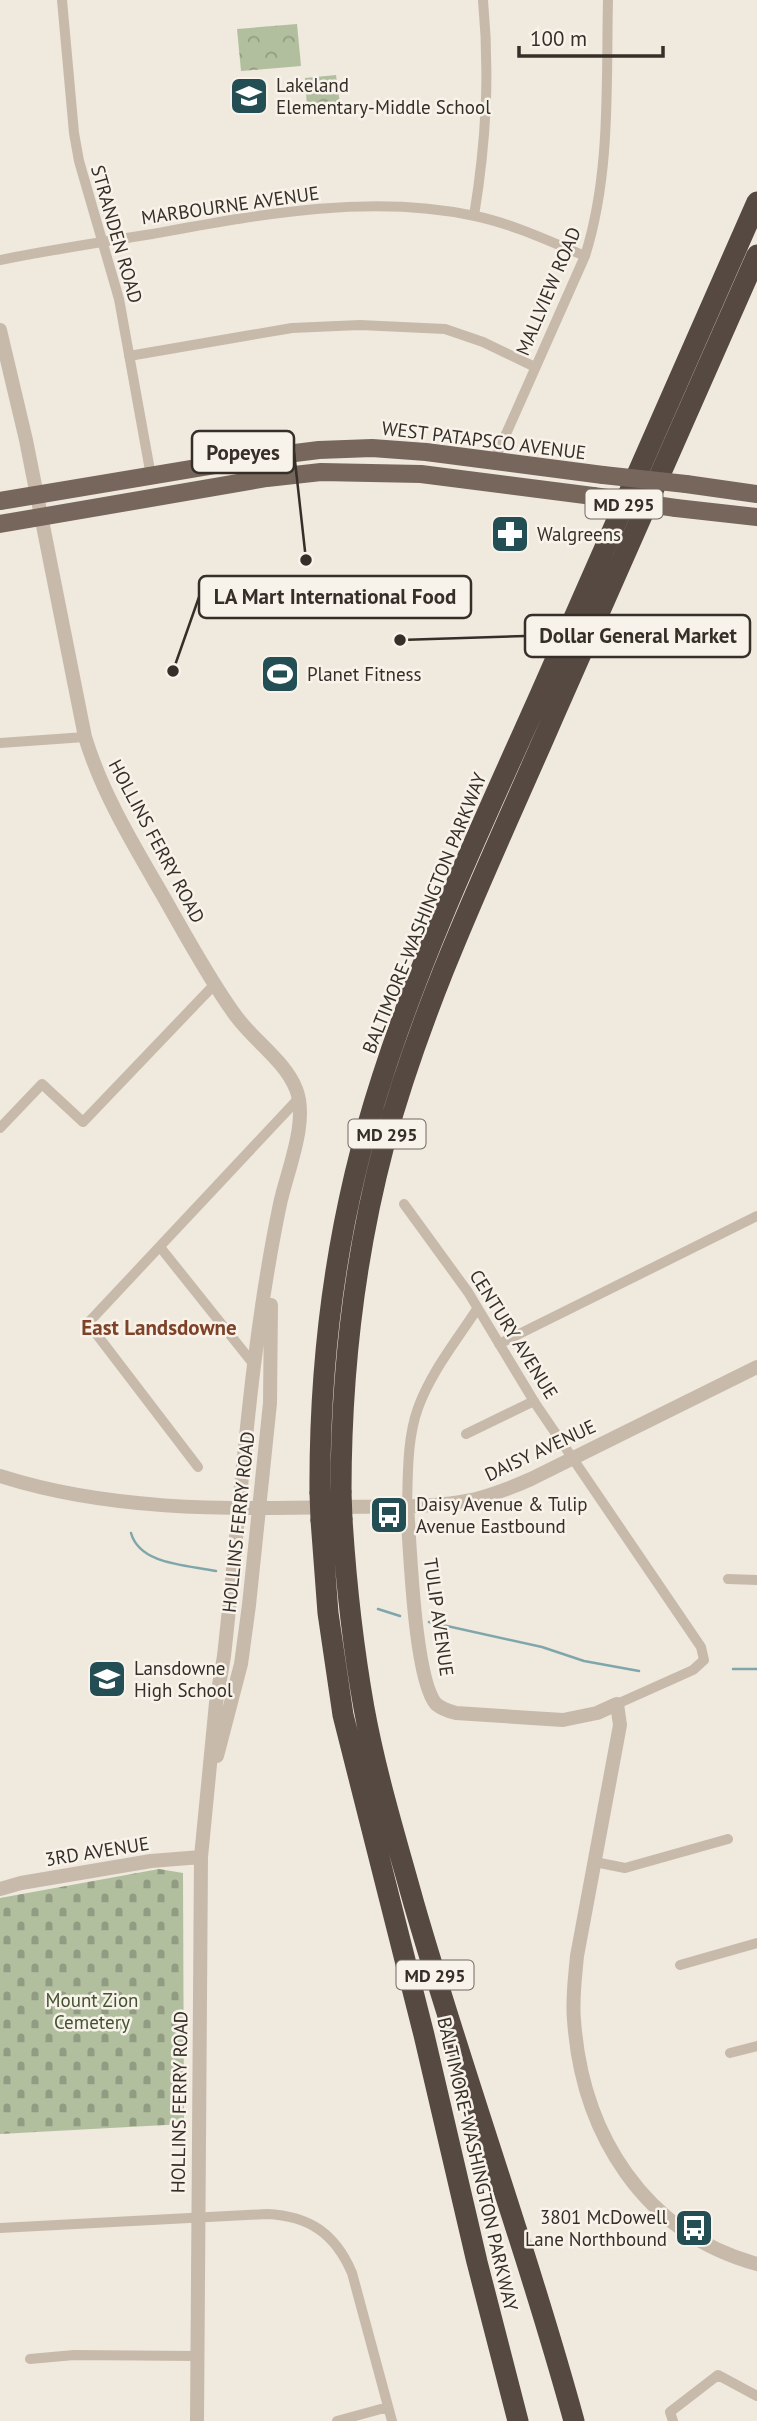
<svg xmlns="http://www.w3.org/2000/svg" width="757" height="2421" font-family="'PT Sans',sans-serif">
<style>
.forest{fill:url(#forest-crowns)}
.cemetery{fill:url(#cemetery-stones)}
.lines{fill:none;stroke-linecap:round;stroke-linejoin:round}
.stream{stroke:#7fa7ab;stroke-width:2.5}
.minor{stroke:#c8baaa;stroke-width:10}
.tertiary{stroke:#c8baaa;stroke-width:14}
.primary{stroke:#77665b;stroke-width:18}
.motorway{stroke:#564941;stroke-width:21}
.primary-bridge{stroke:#77665b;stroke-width:18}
.motorway-bridge{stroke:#564941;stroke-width:21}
.labels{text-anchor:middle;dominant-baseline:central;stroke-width:5;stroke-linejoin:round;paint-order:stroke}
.shield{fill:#f8f3ea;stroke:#706963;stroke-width:2}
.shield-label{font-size:18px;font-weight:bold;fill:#362e29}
.poi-label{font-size:19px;fill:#362e29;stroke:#f8f3ea;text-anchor:start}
.street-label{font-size:19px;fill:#362e29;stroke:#f8f3ea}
.park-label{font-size:19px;fill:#43522f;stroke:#f8f3ea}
.neighbourhood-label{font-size:21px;font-weight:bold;fill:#7f4228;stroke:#f8f3ea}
.leader{fill:none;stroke:#362e29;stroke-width:2.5}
.callout-dot{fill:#362e29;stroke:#f8f3ea;stroke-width:2.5}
.callout{fill:#f8f3ea;stroke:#362e29;stroke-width:2.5}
.callout-label{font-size:21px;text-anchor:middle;font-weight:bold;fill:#362e29}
</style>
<defs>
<pattern id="forest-crowns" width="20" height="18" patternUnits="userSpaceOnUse" patternTransform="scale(1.75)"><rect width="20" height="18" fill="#b2bf9f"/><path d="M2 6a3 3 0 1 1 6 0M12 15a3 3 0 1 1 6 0" fill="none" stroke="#929c82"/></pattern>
<pattern id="cemetery-stones" width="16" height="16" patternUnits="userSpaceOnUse" patternTransform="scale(1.75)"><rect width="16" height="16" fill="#b2bf9f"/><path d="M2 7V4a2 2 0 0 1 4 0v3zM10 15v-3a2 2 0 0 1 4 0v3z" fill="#929c82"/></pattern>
</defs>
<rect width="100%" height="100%" fill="#f0e9de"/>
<path class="forest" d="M297 24 301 66 241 71 237 29Z
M336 75 340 104 307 106 305 78Z"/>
<path class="cemetery" d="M159 1869 183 1873 184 2124 0 2134V1898Z"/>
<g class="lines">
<path class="stream" d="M131 1533C140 1565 187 1565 216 1571
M378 1609 400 1616
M429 1622 542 1647 584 1661 639 1671
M733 1669H757"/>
<path class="minor" d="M62 0 74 133 79 161 119 299 151 476
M474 216C486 142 490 75 483 0
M0 260C50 250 101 242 152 234 257 215 369 193 475 216 513 224 549 241 585 256
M129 356 292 328 360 325 445 329 483 342 535 367
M494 461 585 256C611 174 606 85 608 0
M0 743 85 737
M0 1128 42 1084 83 1122 214 985
M404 1204 468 1292 535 1403 701 1647 704 1660 693 1670 617 1704
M160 1247 255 1366
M499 1344 757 1216
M466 1434 534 1401
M198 1467 88 1323 299 1098
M407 1506C408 1473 407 1439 418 1408 431 1372 457 1340 477 1309
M728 1579 757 1580
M595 1862 625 1868 728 1839
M680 1965 757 1943
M730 2053 757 2046
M0 2228 267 2214C309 2216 335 2233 352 2273L392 2421
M30 2359 74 2355 197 2356
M337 2421 388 2407
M673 2421 670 2412 718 2375 757 2396"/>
<path class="tertiary" d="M0 330 26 440 85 737C102 793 133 844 162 894 185 934 206 974 233 1012 251 1039 284 1059 296 1089 309 1121 287 1171 280 1204 249 1352 241 1505 224 1656L216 1703 201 1857 197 2421
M0 1476C106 1510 222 1510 332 1507 380 1506 429 1509 476 1499 495 1494 513 1487 531 1479L757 1367
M407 1506C410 1544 414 1678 436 1704 442 1709 448 1711 456 1713L563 1720 597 1713 617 1704 620 1725 577 1956C575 1978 572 1999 574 2020 582 2134 644 2233 757 2264
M217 1756 241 1664 249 1605 270 1403 271 1305
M0 1889 21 1883 151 1861 201 1857"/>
<path class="primary" d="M686 484 757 494
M0 501 263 457 319 450 372 448 426 452 603 475
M676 508 757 517
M0 524 267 478 321 472 421 474 593 496"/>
<path class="motorway" d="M341 1492C341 1375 354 1259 384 1145 424 997 493 856 554 715 622 562 689 408 757 255
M320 1493C319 1352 338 1213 382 1078 424 947 484 821 540 695 612 531 685 366 757 202
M342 1519C346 1582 353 1646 364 1708 376 1774 396 1839 414 1904 464 2077 526 2247 574 2421
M321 1520 328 1613 343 1715 424 2035 477 2262 518 2421"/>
<path class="primary-bridge" d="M603 475 686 484
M593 496 676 508"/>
<path class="motorway-bridge" d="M341 1492 342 1519
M320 1493 321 1520"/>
</g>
<defs>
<symbol id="school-square" viewBox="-11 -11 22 22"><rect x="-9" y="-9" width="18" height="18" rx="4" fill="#224e54" stroke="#f8f3ea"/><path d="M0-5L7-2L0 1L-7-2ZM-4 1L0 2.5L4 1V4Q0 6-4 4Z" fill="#fff"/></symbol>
<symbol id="pharmacy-square" viewBox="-11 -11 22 22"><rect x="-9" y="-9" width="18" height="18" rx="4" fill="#224e54" stroke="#f8f3ea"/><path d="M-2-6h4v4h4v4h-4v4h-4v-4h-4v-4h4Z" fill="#fff"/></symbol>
<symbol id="stadium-square" viewBox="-11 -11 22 22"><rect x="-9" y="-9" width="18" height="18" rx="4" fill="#224e54" stroke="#f8f3ea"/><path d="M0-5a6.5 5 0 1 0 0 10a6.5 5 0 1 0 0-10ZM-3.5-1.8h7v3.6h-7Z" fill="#fff"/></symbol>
<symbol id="bus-square" viewBox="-11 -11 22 22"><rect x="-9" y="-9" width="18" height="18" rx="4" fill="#224e54" stroke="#f8f3ea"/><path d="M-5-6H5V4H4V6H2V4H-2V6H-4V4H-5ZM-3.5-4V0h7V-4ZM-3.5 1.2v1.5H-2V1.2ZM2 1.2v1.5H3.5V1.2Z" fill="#fff"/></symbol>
</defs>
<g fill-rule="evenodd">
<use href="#school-square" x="227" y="74" width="44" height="44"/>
<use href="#pharmacy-square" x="488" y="512" width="44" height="44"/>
<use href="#stadium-square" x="258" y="652" width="44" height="44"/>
<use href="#bus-square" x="367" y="1493" width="44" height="44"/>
<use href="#school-square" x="85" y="1657" width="44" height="44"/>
<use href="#bus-square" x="672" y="2206" width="44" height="44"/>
</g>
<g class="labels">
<g class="shield">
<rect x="585.5" y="489.5" width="77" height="29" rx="5"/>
<rect x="348.5" y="1119.5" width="77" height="29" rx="5"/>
<rect x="396.5" y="1960.5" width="77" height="29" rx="5"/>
</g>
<g class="shield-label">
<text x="624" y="504">MD 295</text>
<text x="387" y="1134">MD 295</text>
<text x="435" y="1975">MD 295</text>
</g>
<g class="poi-label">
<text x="276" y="85">Lakeland<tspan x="276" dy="22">Elementary-Middle School</tspan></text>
<text x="537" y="534">Walgreens</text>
<text x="307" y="674">Planet Fitness</text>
<text x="416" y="1504">Daisy Avenue &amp; Tulip<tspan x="416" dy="22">Avenue Eastbound</tspan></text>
<text x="134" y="1668">Lansdowne<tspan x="134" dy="22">High School</tspan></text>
<text x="667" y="2217" text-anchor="end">3801 McDowell<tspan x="667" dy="22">Lane Northbound</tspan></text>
</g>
<g class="street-label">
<text transform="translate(230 205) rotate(-8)">MARBOURNE AVENUE</text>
<text transform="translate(117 234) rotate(74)">STRANDEN ROAD</text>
<text transform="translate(548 291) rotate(-67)">MALLVIEW ROAD</text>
<text transform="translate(484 440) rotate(7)">WEST PATAPSCO AVENUE</text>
<text transform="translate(157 841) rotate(62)">HOLLINS FERRY ROAD</text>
<text transform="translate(424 913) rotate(-68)">BALTIMORE-WASHINGTON PARKWAY</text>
<text transform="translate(514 1334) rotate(58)">CENTURY AVENUE</text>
<text transform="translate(540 1450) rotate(-25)">DAISY AVENUE</text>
<text transform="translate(238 1522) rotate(-84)">HOLLINS FERRY ROAD</text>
<text transform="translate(439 1617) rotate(82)">TULIP AVENUE</text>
<text transform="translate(97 1851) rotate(-9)">3RD AVENUE</text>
<text transform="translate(179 2102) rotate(-89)">HOLLINS FERRY ROAD</text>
<text transform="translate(478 2164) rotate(77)">BALTIMORE-WASHINGTON PARKWAY</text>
</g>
<g class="park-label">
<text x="92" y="2000">Mount Zion<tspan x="92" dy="22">Cemetery</tspan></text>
</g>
<g class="neighbourhood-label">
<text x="159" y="1327">East Landsdowne</text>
</g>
</g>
<path class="leader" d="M306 560L294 452M173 671L199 597M400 640L525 636"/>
<g class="callout-dot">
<circle cx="306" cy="560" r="7"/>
<circle cx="173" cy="671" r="7"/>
<circle cx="400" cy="640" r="7"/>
</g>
<g class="callout">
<rect x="192" y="431" width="102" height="42" rx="7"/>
<rect x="199" y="576" width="272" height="42" rx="7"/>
<rect x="525" y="615" width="225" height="42" rx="7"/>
</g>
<g class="callout-label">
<text x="243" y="460">Popeyes</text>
<text x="335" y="604">LA Mart International Food</text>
<text x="638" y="643">Dollar General Market</text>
</g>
<path d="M519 46v10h144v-10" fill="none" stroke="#362e29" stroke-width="3.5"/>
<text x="530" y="46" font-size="21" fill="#362e29" stroke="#f8f3ea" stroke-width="5" paint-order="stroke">100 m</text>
</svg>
